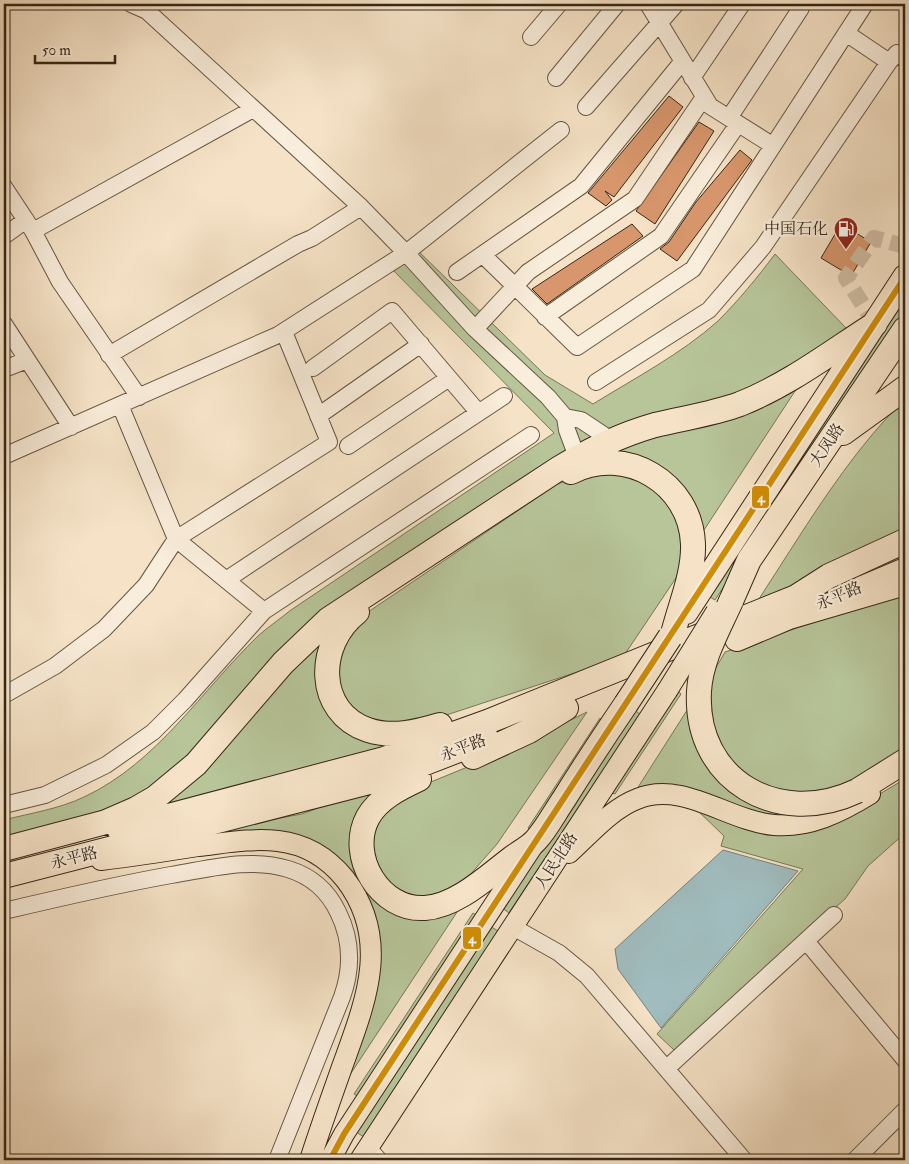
<svg xmlns="http://www.w3.org/2000/svg" width="909" height="1164" font-family="'IM FELL Double Pica','Noto Serif SC',serif">
<style>
.green{fill:#b7c599;stroke:#767658}
.water{fill:#a0bcbe;stroke:#75807b}
.building{fill:#d8966c;stroke:#352717}
.lines{fill:none;stroke-linecap:round;stroke-linejoin:round}
.minor-tunnel{stroke:#cfbda4;stroke-width:16;stroke-dasharray:16 8;stroke-linecap:butt}
.minor-casing{stroke:#655643;stroke-width:18}
.major-casing{stroke:#352717;stroke-width:22}
.highway-casing{stroke:#352717;stroke-width:26}
.minor{stroke:#f9eddb;stroke-width:16}
.major{stroke:#f6e3c7;stroke-width:20}
.highway{stroke:#f6e3c7;stroke-width:24}
.major-bridge-casing{stroke:#352717;stroke-width:22;stroke-linecap:butt}
.highway-bridge-casing{stroke:#352717;stroke-width:26;stroke-linecap:butt}
.major-bridge{stroke:#f6e3c7;stroke-width:20}
.highway-bridge{stroke:#f6e3c7;stroke-width:24}
.bus-1-casing{stroke:#f9eddb;stroke-width:10}
.bus-1{stroke:#d08d05;stroke-width:6}
.labels{text-anchor:middle;dominant-baseline:central;stroke-width:4.5;stroke-linejoin:round;paint-order:stroke}
.poi-label{font-size:16px;fill:#352717;stroke:#f9eddb;text-anchor:end}
.street-label{font-size:16px;fill:#352717;stroke:#f9eddb}
.line-badge{stroke:#f9eddb;stroke-width:2}
.badge-label{font-size:14px;text-anchor:middle;font-weight:bold;fill:#fff}
</style>
<rect width="100%" height="100%" fill="#f6e3c7"/>
<filter id="stains"><feTurbulence type="fractalNoise" baseFrequency=".004" numOctaves="4"/><feColorMatrix values="0 0 0 0 .2 0 0 0 0 .09 0 0 0 0 .02 0 0 0 .5 -.17"/></filter>
<radialGradient id="worn" r=".72"><stop offset=".6" stop-color="#630" stop-opacity="0"/><stop offset="1" stop-color="#630" stop-opacity=".3"/></radialGradient>
<path class="green" d="M410 243 545 375 593 404C635 378 681 354 718 321 739 300 757 278 775 254L846 328 830 342 748 394 640 421 337 603 198 749 127 806 4 841V820C31 813 59 809 84 797 157 763 202 690 258 636 268 627 280 619 291 610L554 433 385 262Z
M905 294V309L715 600 708 596Z
M801 382 702 533 695 514 606 450Z
M905 399V532L859 551 755 605C801 535 845 458 905 399Z
M584 472 640 474 679 515 684 566 623 657 416 725 392 728 351 710 337 683 339 650 368 612 556 485Z
M905 592V755L867 778 798 797 754 787 715 744 709 680 725 652Z
M326 636 323 695 408 743 130 821Z
M678 691 681 694 615 794 612 793Z
M691 704 699 739 798 812 795 818 635 792Z
M633 709 640 714 509 913 502 908Z
M587 712 497 844 462 884 439 897 412 898 385 883 370 850 377 818 421 786 514 748Z
M600 718 603 721 531 830 528 828Z
M905 779V833L868 866 845 899 674 1050 657 1034 803 869 721 846 724 836 696 809 741 826 851 811Z
M381 791 365 885 461 906 336 1096 369 1017 368 900 270 831 221 832 236 826 302 814 347 797Z
M473 913 476 915 357 1096 354 1094Z
M490 926 498 931 364 1137 356 1132Z"/>
<path class="water" d="M723 850 798 871 661 1028 618 969 615 949Z"/>
<path class="building" d="M669 96 683 107 614 197 605 191 612 200 606 206 588 193Z
M699 122 714 131 655 224 636 211Z
M740 150 752 160 677 261 660 249 669 242 696 202Z
M632 224 643 236 547 304 532 289Z
M841 224 871 242 851 276 821 258Z"/>
<g class="lines">
<path class="minor-tunnel" d="M875 324 846 278 874 238 905 246"/>
<defs>
<path id="minor" d="M131 4 147 11 361 207 406 253 475 329 548 397 565 417 567 430 577 457
M648 4 710 106 772 145
M846 33 889 62
M531 37 559 4
M556 78 617 4
M692 78 742 4
M586 107 676 4
M729 118 801 8
M4 187 33 231 60 282 139 397
M33 231 253 109
M4 236 26 220
M483 255 577 347 693 269 865 4
M457 272 581 186 682 62
M545 317 661 236 738 124
M4 324 71 427
M475 329 528 272 635 199 704 97
M109 355 298 244 312 238 361 207
M313 368 392 311 478 412
M4 369 27 360
M596 382 709 310 763 247 889 62 897 53 905 59
M120 405 176 539 264 611
M318 416 421 344
M565 417 581 420 611 440
M348 446 449 378
M4 456 278 335 406 253 561 130
M226 580 504 396
M4 695 55 666 104 629 146 585 176 539 329 442 284 332
M4 805 45 795 106 765 153 732 185 700 264 611 531 435
M4 911C59 898 115 885 171 875 209 869 250 857 288 869 311 876 328 891 338 912 352 940 352 969 342 997L277 1160
M513 927 559 953 587 976 744 1160
M806 941 905 1060
M667 1068 834 915
M368 1148 379 1160
M855 1160 905 1110"/>
<path id="major" d="M860 587 905 568
M569 853C589 835 611 809 637 799 683 780 728 821 774 825 809 828 841 812 870 794
M101 860C133 856 166 851 198 846 225 843 251 838 278 841 305 844 328 858 345 879 392 940 365 1003 342 1067 331 1098 320 1129 310 1160
M330 1160 344 1134 532 847
M360 1160 667 691"/>
<path id="highway" d="M843 433 905 388
M571 472C625 444 691 483 693 544 694 573 681 603 674 630
M731 601 749 560 905 329
M357 612C316 644 315 712 368 730 392 738 417 732 440 725
M686 612 905 277
M737 639 789 617 905 583
M473 757 529 731 566 708
M419 779C400 788 379 798 368 817 347 856 380 911 425 908 457 906 488 876 512 858 520 852 530 847 536 840 547 828 555 812 564 799 584 767 605 735 626 704
M857 791 905 761
M119 829 384 759 487 722 796 597 829 576 905 541
M4 849 106 822 136 809 155 798 196 764 283 663 329 619 558 469C589 450 620 435 655 425 684 418 713 414 740 404 790 384 831 352 875 324
M4 876 389 777 487 739"/>
</defs>
<use href="#minor" class="minor-casing"/>
<use href="#major" class="major-casing"/>
<use href="#highway" class="highway-casing"/>
<use href="#minor" class="minor"/>
<use href="#major" class="major"/>
<use href="#highway" class="highway"/>
<defs>
<path id="major-bridge" d="M667 691 716 612"/>
<path id="highway-bridge" d="M731 601C718 630 701 659 699 691 694 781 779 828 857 791
M626 704 670 637"/>
</defs>
<use href="#major-bridge" class="major-bridge-casing"/>
<use href="#highway-bridge" class="highway-bridge-casing"/>
<use href="#major-bridge" class="major-bridge"/>
<use href="#highway-bridge" class="highway-bridge"/>
<defs>
<path id="bus-1" d="M330 1160 344 1134 905 277"/>
</defs>
<use href="#bus-1" class="bus-1-casing"/>
<use href="#bus-1" class="bus-1"/>
</g>
<defs>
<symbol id="fuel-pin" viewBox="-11 -11 22 30"><path d="M0 17L-7.5 6A9.5 9.5 0 1 1 7.5 6Z" fill="#8f2418" stroke="#f9eddb"/><path d="M-5.5-6h7V0h2V4h1.3V-2.5L3-4.5l.8-.8L6-3V5H2.5V1h-1V6h-7ZM-4.2-4.7v3.2H.2V-4.7Z" fill="#fff"/></symbol>
</defs>
<g fill-rule="evenodd">
<use href="#fuel-pin" x="832" y="215" width="28" height="38"/>
</g>
<g class="labels">
<g class="poi-label">
<text x="828" y="229">中国石化</text>
</g>
<g class="street-label">
<text transform="translate(827 445) rotate(-56)">大凤路</text>
<text transform="translate(839 596) rotate(-23)">永平路</text>
<text transform="translate(463 748) rotate(-21)">永平路</text>
<text transform="translate(74 858) rotate(-14)">永平路</text>
<text transform="translate(556 861) rotate(-57)">人民北路</text>
</g>
</g>
<g class="line-badge">
<rect x="751" y="485" width="19" height="24" rx="5" fill="#d08d05"/>
<rect x="462" y="926" width="20" height="24" rx="5" fill="#d08d05"/>
</g>
<g class="badge-label">
<text x="761" y="502">4</text>
<text x="472" y="943">4</text>
</g>
<rect width="909" height="1164" fill="none" stroke="#f6e3c7" stroke-width="20"/>
<rect x="5" y="5" width="899" height="1154" fill="none" stroke="#352717" stroke-width="2.5"/>
<rect x="10" y="10" width="889" height="1144" fill="none" stroke="#352717"/>
<path d="M35 55v8h80v-8" fill="none" stroke="#352717" stroke-width="2.5"/>
<text x="42" y="55" font-size="15" fill="#352717" stroke="#f9eddb" stroke-width="4" paint-order="stroke">50 m</text>
<rect width="100%" height="100%" filter="url(#stains)"/>
<rect width="100%" height="100%" fill="url(#worn)"/>
</svg>
